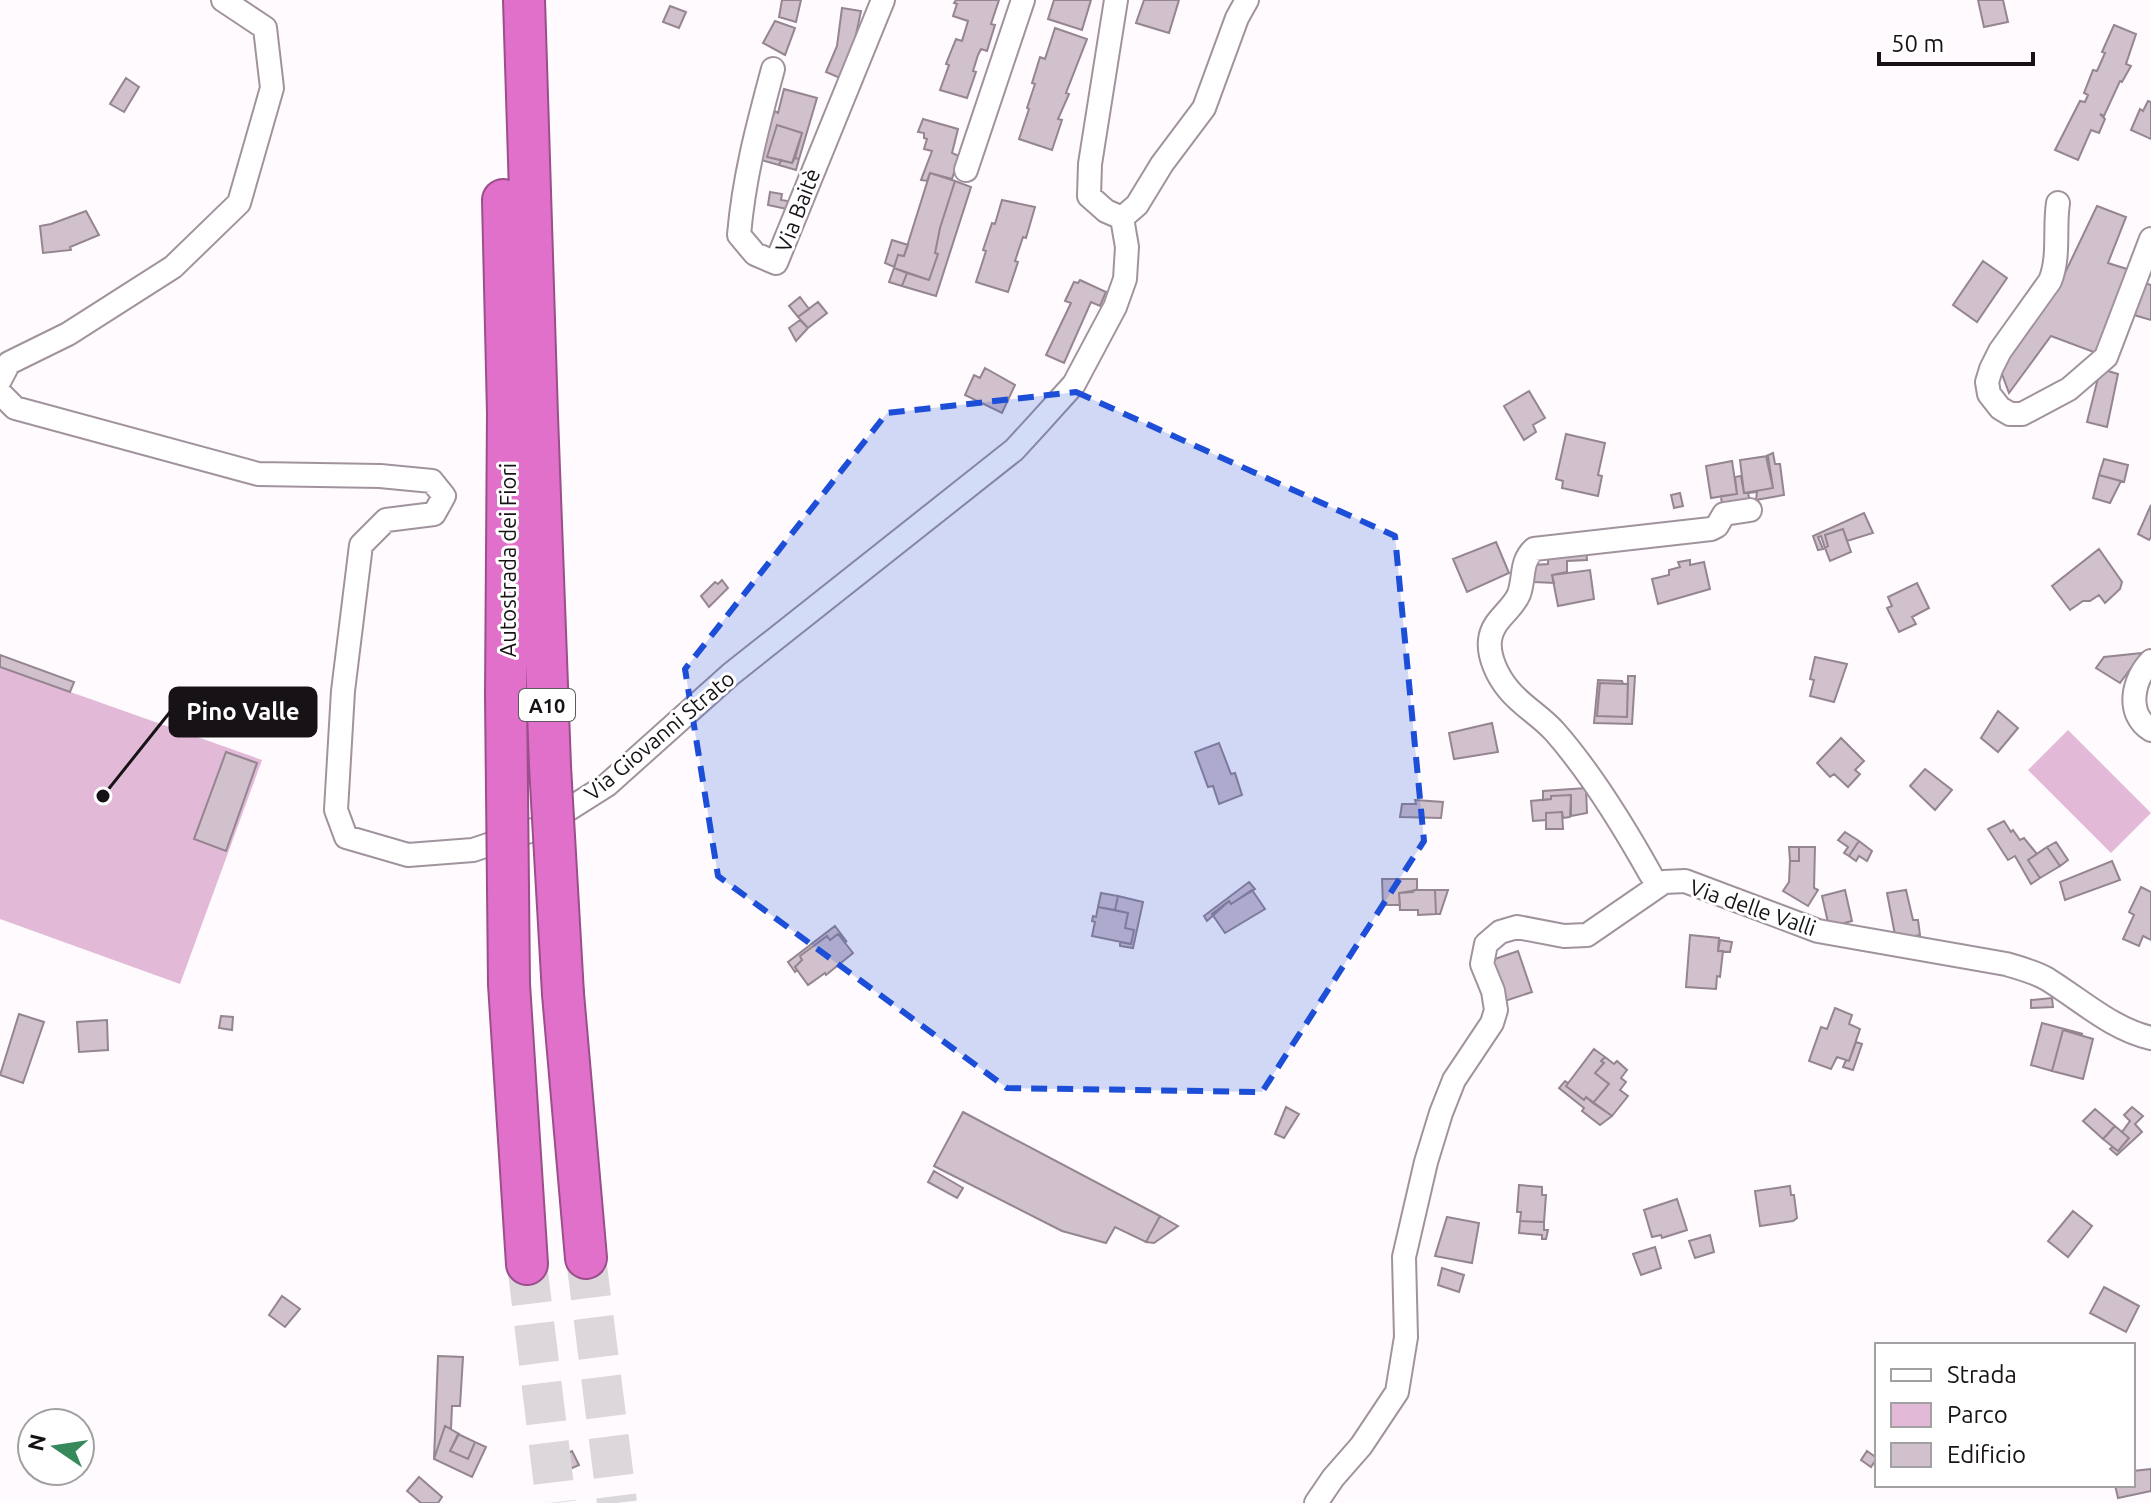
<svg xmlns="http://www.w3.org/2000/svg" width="2151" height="1503" font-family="Ubuntu,sans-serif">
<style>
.green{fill:#e2bad7}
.building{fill:#d1c1cc;stroke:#948590;stroke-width:2}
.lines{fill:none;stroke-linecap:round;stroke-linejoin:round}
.highway-tunnel{stroke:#dbd7da;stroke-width:40;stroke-dasharray:40 20;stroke-linecap:butt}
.street-casing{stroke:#a1939d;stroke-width:26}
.highway-casing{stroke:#9a4f8a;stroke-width:44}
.street{stroke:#fff;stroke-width:22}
.highway{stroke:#e070c9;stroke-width:40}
.highway-bridge-casing{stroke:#9a4f8a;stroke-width:44;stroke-linecap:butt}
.highway-bridge{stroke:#e070c9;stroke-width:40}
.marked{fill:#1d4ed8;fill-opacity:0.2;stroke:#1d4ed8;stroke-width:6;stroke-dasharray:16 10;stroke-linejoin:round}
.labels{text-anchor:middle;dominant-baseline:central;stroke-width:6;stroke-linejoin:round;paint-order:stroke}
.shield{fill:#fff;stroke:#5d595c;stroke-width:2}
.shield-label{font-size:20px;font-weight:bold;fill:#171216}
.street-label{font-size:22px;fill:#171216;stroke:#fff}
.leader{fill:none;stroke:#171216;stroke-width:3}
.callout-dot{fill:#171216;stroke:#fff;stroke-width:3}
.callout{fill:#171216;stroke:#171216;stroke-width:3}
.callout-label{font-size:24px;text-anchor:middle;font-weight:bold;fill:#fff}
</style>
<rect width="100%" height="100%" fill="#fefafd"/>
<path class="green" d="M0 667 262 760 180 984 0 919Z
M2068 730 2151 813 2111 853 2028 770Z"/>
<path class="building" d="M782 0H801L796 22 779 17Z
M956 0H999L991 24 995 25 987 51 981 49 978 55 973 71 976 72 967 98 940 90 949 65 946 64 956 39 962 41 968 21 953 16 957 4 954 3Z
M1054 0H1091L1082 30 1048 19Z
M1144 0H1179L1169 33 1136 23Z
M1978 0H2003L2008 22 1984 27Z
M670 6 686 12 679 28 663 22Z
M842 8 861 11 853 49 840 78 826 72 837 46Z
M775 21 795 28 785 55 763 43Z
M2114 25 2136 34 2126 64 2131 66 2122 82 2120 81 2104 116 2100 114 2105 119 2099 133 2091 130 2078 160 2055 150 2080 101 2085 102 2088 95 2084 93 2093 70 2097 71 2105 53 2102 52Z
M1055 28 1087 39 1066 93 1069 94 1058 119 1062 120 1052 150 1019 139 1029 109 1027 108 1035 84 1032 83 1040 57 1045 59Z
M126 78 139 87 124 112 110 104Z
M784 89 817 98 799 159 795 158 802 133 777 125 767 157 781 160 779 165 761 160 770 124 775 111 778 113Z
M2148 101 2151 102V139L2131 130 2140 109 2143 111Z
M923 119 958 129 952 153 959 156 952 179 930 173 927 181 921 180 932 151 924 149 927 139 924 138V133L918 132Z
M777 125 802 133 792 163 767 157Z
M795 158 799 159 796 170 779 165 781 160 792 163Z
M930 173 955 181 940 228 935 253 938 254 929 280 894 268 898 255 904 256Z
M955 181 971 187 936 296 902 286 907 273 929 280 938 254 935 253 940 228Z
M770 192 782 194 781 200 788 201 787 209 768 205Z
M1002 200 1035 207 1026 238 1023 237 1015 261 1018 262 1008 292 976 282 986 251 983 250 992 223 995 224Z
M2097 206 2126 217 2108 263 2130 270 2099 354 2051 336 2009 393 1999 366 2065 273Z
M86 211 99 235 70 247 71 250 43 253 40 226 51 224Z
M892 240 908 245 904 256 898 255 894 267 885 263Z
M1983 261 2007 278 1977 322 1953 305Z
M894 268 907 273 902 286 889 282Z
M1080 280 1106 292 1100 306 1091 302 1064 363 1046 355 1071 303 1065 301 1074 282 1078 283Z
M2145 283 2151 285V320L2134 315Z
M800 297 809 309 798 317 789 306Z
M818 302 827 313 808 328 798 317Z
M800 320 808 328 796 341 789 328Z
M985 368 1015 385 1002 413 965 395 974 375 980 378Z
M2105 370 2118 374 2107 427 2087 422 2099 374Z
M1529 391 1545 418 1533 425 1536 432 1524 440 1504 406Z
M1566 434 1605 443 1598 475 1602 476 1598 496 1562 488 1563 481 1556 479Z
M1773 453 1775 464H1780L1784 495 1756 500 1757 492 1748 493 1750 501 1722 505 1721 496 1737 494 1735 477 1741 476 1744 493 1773 488 1766 456Z
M1768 456 1773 488 1744 493 1740 460Z
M2104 459 2128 465 2124 482 2099 475Z
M1732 461 1737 494 1711 498 1706 466Z
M2099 475 2121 481 2110 503 2093 498Z
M1680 493 1683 506 1674 508 1671 495Z
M2151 505V537L2149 540 2138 534Z
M1864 513 1873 533 1847 541 1843 529 1825 535 1828 546 1825 548 1821 536 1818 537 1823 549 1818 550 1813 536Z
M1843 529 1851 552 1830 561 1825 548 1828 546 1825 535Z
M1496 542 1509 573 1467 592 1453 559Z
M1586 549 1587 560 1567 561V572L1552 575 1554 583 1534 582 1533 565 1548 564V553Z
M2099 549 2122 582 2120 589 2105 603 2099 595 2090 601H2083L2070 610 2052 586Z
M1690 560V565L1704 562 1710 589 1658 604 1652 579 1669 575V570L1680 567 1678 562Z
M1590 570 1594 599 1558 606 1552 575Z
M722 580 728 588 709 607 701 596 715 582 718 584Z
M1917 583 1929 608 1912 617 1916 624 1899 632 1887 608 1892 606 1888 597Z
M2142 653 2120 683 2096 668 2104 657Z
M0 655 74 682 70 692 0 667Z
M1815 657 1847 664 1834 702 1810 696 1814 680 1810 679Z
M1628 676H1635L1632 724 1594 723 1598 680 1622 681 1623 684 1600 683 1597 716 1627 717Z
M1600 683 1628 684 1627 717 1597 716Z
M1998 711 2018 728 1998 752 1981 738Z
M1492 723 1498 752 1454 759 1449 733Z
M1841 738 1864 761 1855 770 1860 774 1848 787 1834 774 1830 777 1817 763Z
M1219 743 1231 774 1235 773 1242 795 1219 804 1213 786 1208 787 1195 752Z
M226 752 257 763 226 851 194 839Z
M1925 769 1952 790 1935 810 1910 786Z
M1586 788 1587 813 1571 816V795L1551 796V799L1543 800V791Z
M1571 795 1570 817 1563 818 1562 812 1546 813V820L1533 821 1531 801 1551 799V796Z
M1415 800 1443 802 1441 818 1400 817 1402 804H1416Z
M1562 812 1563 829H1546V813Z
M2004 821 2011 832 2013 830 2020 840 2024 838 2037 854 2028 860 2040 878 2031 884 2015 856 2008 860 1988 829Z
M1845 832 1859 841 1849 856 1844 853 1848 847 1838 840Z
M1859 841 1872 851 1867 861 1859 856 1856 861 1849 856Z
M2056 842 2068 860 2060 866 2047 847Z
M1789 847H1799V861H1790Z
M1799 847H1815L1814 888 1818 890 1808 906 1783 891 1789 882 1790 861H1799Z
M2047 847 2060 866 2040 878 2028 860Z
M2112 861 2120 880 2065 900 2060 882Z
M1382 879H1417V890L1399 893 1400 905H1383Z
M1249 882 1255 889 1231 904 1229 901 1207 921 1204 916Z
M2141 887 2151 892V940L2143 936 2139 946 2123 939 2134 915 2129 912Z
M1252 890 1265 909 1225 933 1212 914 1229 901 1231 904Z
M1414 890H1435L1436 914 1418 915V910H1400L1399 893 1413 892Z
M1435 890H1448L1440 914H1436Z
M1845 890 1852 921 1829 927 1822 896Z
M1906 890 1913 920H1918L1920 935 1896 940 1887 893Z
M1101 893 1118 896 1115 910 1098 907Z
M1118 896 1143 902 1133 948 1120 946V942L1131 944 1134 930 1125 928 1128 913 1115 910Z
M1098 907 1128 913 1125 928 1134 930 1131 944 1092 936 1095 922 1092 921 1093 916 1096 917Z
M835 926 847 942 838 934 830 940 827 936 800 956 802 960 795 967 797 970 795 972 788 962Z
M838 934 853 953 826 975 825 973 808 985 795 967 802 960 800 956 827 936 830 940Z
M1690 935 1719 938 1718 951H1723L1720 977 1717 976 1716 989 1686 987Z
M1720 940 1732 942 1730 952 1718 951Z
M1518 951 1532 992 1505 1001 1492 960Z
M2052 998 2053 1007 2031 1008V1000Z
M1835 1008 1852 1015 1849 1024 1860 1029 1849 1061 1837 1057 1831 1069 1809 1061 1821 1027 1827 1029Z
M19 1014 44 1022 23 1083 0 1075Z
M221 1016 233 1017 232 1030 219 1028Z
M107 1020 108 1050 79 1052 77 1022Z
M2042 1023 2083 1034 2063 1030 2052 1071 2031 1065Z
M2063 1030 2093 1039 2083 1079 2052 1071Z
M1856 1042 1862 1044 1853 1070 1843 1067 1846 1060 1849 1061Z
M1594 1049 1605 1057 1601 1061 1604 1063 1595 1073 1609 1084 1593 1103 1586 1097 1584 1100 1566 1086Z
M1605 1057 1614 1064 1617 1061 1627 1070 1621 1078 1626 1082 1620 1090 1628 1096 1612 1116 1593 1103 1609 1084 1595 1073 1604 1063 1601 1061Z
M1565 1081 1568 1083 1566 1086 1584 1100 1586 1097 1612 1116 1600 1125 1582 1111 1584 1108 1559 1088Z
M1286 1107 1299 1114 1284 1138 1275 1134Z
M2132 1107 2143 1116 2135 1124 2142 1132 2117 1155 2110 1149 2112 1147 2118 1151 2129 1138 2122 1132 2130 1121 2124 1115Z
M2095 1109 2115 1126 2103 1139 2083 1121Z
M963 1112 1160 1216 1146 1242 1115 1227 1106 1243 1062 1231 934 1166Z
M2115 1126 2129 1138 2118 1151 2103 1139Z
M934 1171 963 1188 957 1198 928 1182Z
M1519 1185 1542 1187V1195H1546L1544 1222 1520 1221 1521 1212H1517Z
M1790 1186 1791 1195H1794L1797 1218 1793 1221 1760 1226 1755 1191Z
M1677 1199 1687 1230 1662 1238 1661 1235 1652 1237 1644 1210Z
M2073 1211 2092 1226 2068 1257 2048 1241Z
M1160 1216 1178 1226 1154 1243 1146 1242Z
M1447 1217 1479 1223 1472 1263 1435 1256Z
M1520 1221 1544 1222V1230H1548L1546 1239H1542V1235L1519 1233Z
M1710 1235 1714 1252 1695 1258 1689 1241Z
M1655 1247 1661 1268 1641 1275 1633 1254Z
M1442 1268 1464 1275 1459 1292 1438 1285Z
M2104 1287 2139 1306 2126 1332 2090 1313Z
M282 1296 300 1309 285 1327 269 1315Z
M438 1356 463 1357 460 1406H452L451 1429 445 1426 434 1459Z
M445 1426 459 1434 450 1451 468 1459 475 1442 486 1447 472 1477 434 1459Z
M458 1434 475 1442 468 1459 450 1451Z
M572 1451 579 1465 561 1473 554 1459Z
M1867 1451 1877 1458 1871 1467 1861 1460Z
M2151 1469V1491L2118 1498 2115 1485H2133V1471Z
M419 1477 442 1497 438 1503H421L407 1491Z"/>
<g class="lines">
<path class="highway-tunnel" d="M586 1258 617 1503
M527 1264 556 1503"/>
<defs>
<path id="street" d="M1116 0 1090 164 1089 196 1106 211 1122 218
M773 69C758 125 744 176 739 235L755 254 776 263 883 0
M966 170 1023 0
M2058 203C2054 228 2060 257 2050 281L2000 351 1991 369 1987 382 1989 394 2000 408 2010 414H2022L2069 389 2106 357 2151 239
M1122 218 1137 205 1162 164 1204 108 1237 18 1247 0
M0 380 9 363 68 334 173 267 239 203 272 88 265 28 223 0
M0 393 15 408 258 474 380 476 432 481 444 496 434 514 386 520 361 545 343 691 336 810 346 837 408 855 473 850 539 828 607 785 731 674 1014 450 1037 425 1074 384 1115 307 1125 279 1127 247 1122 218
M2151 661C2133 679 2125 714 2151 730
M1651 875C1623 825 1592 774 1555 732 1541 716 1522 706 1509 690 1498 677 1488 657 1490 640 1492 620 1512 611 1519 594 1525 577 1520 562 1534 549L1711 529 1717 526 1724 514 1750 510
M1316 1503 1333 1478 1361 1446 1397 1392 1406 1337 1404 1257 1426 1162 1441 1113 1454 1080 1492 1023 1496 1010 1493 991 1482 964 1486 944 1500 932 1517 927 1564 936 1587 935 1664 882 1685 881 1818 931 2006 964C2020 968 2035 972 2047 979 2081 1000 2112 1029 2151 1038"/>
<path id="highway" d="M524 0 537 416
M503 200 508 413
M509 984 527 1264
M563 994 586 1258"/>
</defs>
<use href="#street" class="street-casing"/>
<use href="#highway" class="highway-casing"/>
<use href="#street" class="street"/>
<use href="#highway" class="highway"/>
<defs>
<path id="highway-bridge" d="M508 413 506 695 509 984
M537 416 550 766 563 994"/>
</defs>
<use href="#highway-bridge" class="highway-bridge-casing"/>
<use href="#highway-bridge" class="highway-bridge"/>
</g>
<path class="marked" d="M1076 392 1395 536 1424 841 1262 1092 1007 1088 718 876 685 669 887 413Z"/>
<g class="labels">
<rect class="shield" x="519" y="689" width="56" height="32" rx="6"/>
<g class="shield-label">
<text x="547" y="705">A10</text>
</g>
<g class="street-label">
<text transform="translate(797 210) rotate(-69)">Via Baitè</text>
<text transform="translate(507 560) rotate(-90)">Autostrada dei Fiori</text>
<text transform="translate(659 735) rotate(-40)">Via Giovanni Strato</text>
<text transform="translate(1753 907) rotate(19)">Via delle Valli</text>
</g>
</g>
<path class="leader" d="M103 796L170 712"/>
<circle class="callout-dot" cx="103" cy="796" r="8"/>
<rect class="callout" x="170" y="688" width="146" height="48" rx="8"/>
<g class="callout-label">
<text x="243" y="720">Pino Valle</text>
</g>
<rect x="1875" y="1343" width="260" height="144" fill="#ffffff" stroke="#a2a0a2" stroke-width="2"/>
<rect x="1891" y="1369" width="40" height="12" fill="#ffffff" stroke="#a2a0a2" stroke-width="2"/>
<text x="1947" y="1383" font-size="24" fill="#171216">Strada</text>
<rect x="1891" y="1403" width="40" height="24" fill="#e2bad7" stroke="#a2a0a2" stroke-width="2"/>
<text x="1947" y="1423" font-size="24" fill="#171216">Parco</text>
<rect x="1891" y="1443" width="40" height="24" fill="#d1c1cc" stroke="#a2a0a2" stroke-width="2"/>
<text x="1947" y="1463" font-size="24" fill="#171216">Edificio</text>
<g transform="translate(56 1447) rotate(283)"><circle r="38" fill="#ffffff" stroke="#a2a0a2" stroke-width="2"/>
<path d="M0-6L14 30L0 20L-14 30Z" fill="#37895b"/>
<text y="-12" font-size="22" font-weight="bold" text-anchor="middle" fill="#171216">N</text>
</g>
<path d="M1879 52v12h154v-12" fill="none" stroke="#171216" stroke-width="4"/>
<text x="1891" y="52" font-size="24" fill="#171216" stroke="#ffffff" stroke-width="6" paint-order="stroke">50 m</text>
</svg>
